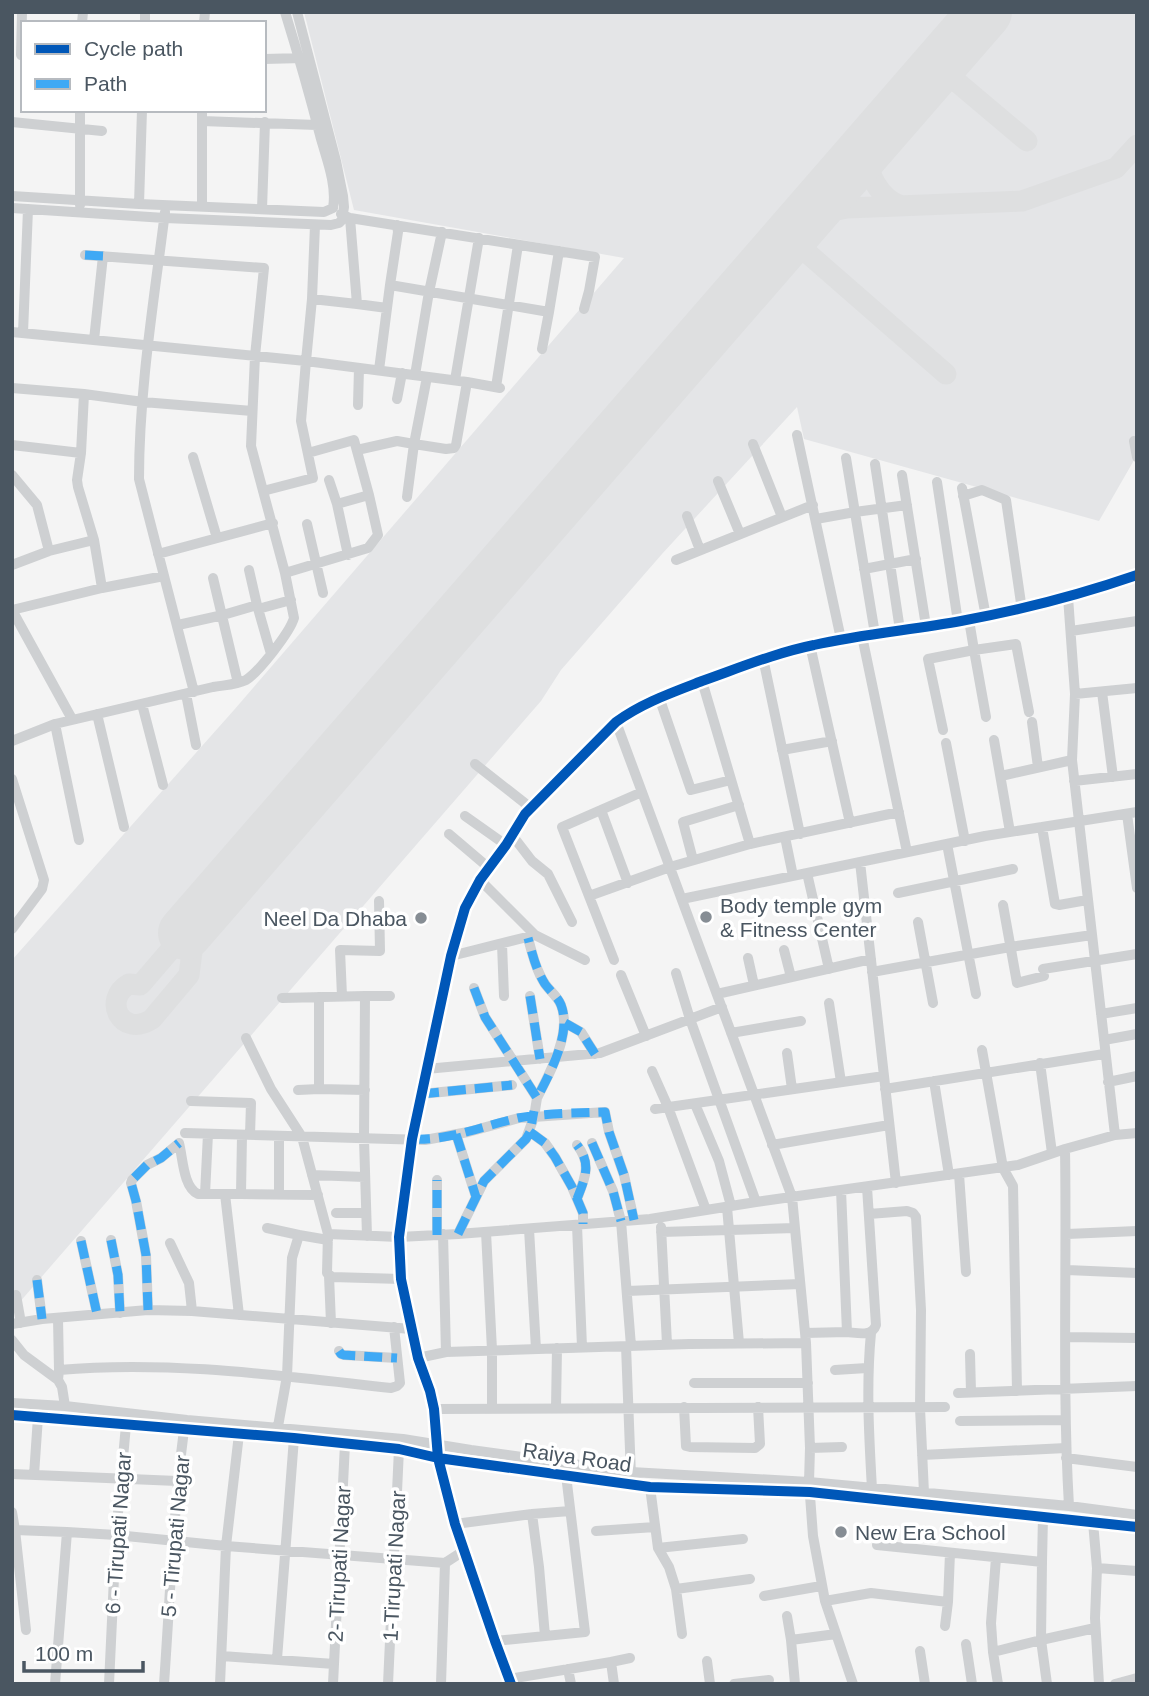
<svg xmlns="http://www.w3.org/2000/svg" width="1149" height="1696" font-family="Helvetica,sans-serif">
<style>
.airport{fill:#e4e5e7}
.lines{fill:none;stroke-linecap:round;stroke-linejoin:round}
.taxiway{stroke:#dedfe0;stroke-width:21}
.runway{stroke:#dedfe0;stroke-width:54}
.minor{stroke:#ced0d2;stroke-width:10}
.quiet{stroke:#3fa9f5;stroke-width:9;stroke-dasharray:18 9;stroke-linecap:butt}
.cycleway-casing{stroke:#fff;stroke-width:15}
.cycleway{stroke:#0057b8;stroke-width:10}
.poi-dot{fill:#868d94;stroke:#fff;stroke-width:2.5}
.labels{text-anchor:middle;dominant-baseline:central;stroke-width:7;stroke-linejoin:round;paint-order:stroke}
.poi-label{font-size:21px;fill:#4a5661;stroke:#fff;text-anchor:start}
.street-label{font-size:21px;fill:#4a5661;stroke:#fff}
</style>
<rect width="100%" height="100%" fill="#f4f4f4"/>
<path class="airport" d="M304 12H1137V455L1099 521 804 439 797 407 662 554 561 670 541 701 12 1311V960L234 710 624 258 354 210Z"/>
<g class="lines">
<path class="taxiway" d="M938 66 1027 141
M877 136C874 141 871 146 870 151 864 173 881 199 901 206
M800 224 817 214 847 208 1022 201 1116 168 1137 145
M789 237 946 374
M185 933 143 982 140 985 129 984C102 999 121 1039 152 1019L189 975 196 921"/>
<path class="runway" d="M185 933 985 12"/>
<path class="minor" d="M82 23 83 12
M145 23V12
M204 23 205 12
M21 55 22 12
M264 59 303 58
M80 110V205
M202 110V121L317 125
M12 122 102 131
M12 196 139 204 324 212 333 208C337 186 327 160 321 139 310 96 298 54 285 12
M139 204 142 110
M202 207V121
M12 208 165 218 331 225 339 223 342 220 344 207 343 196 336 161 297 12
M262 209 265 122
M165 212C154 300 139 390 139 479L194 692
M341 214 350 218 357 304 387 308 390 285 549 312 559 251
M350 218 595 257 589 291 584 309
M315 225 312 299 306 361 467 382 456 445 454 448 446 449 414 444 407 497
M390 285 398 232 397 225
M312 299 357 304
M12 332 306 361 301 421 313 478 263 491
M23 333 28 209
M94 340 103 256
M542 349 549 312
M379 370 387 308
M415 375 429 292 442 232
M455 380 479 238
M467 382 500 388
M496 387 518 245
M12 388 84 394
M397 399 402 373
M358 405 359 368
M797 435 841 639
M1134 441 1137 457
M753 444 782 517
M12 445 81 453
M357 450 397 441 414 444 427 377
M193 457 217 538
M846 458 875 634
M875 464 900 630
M12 475 37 505 49 551
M902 475 926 626
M329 480 337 504
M718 481 740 534
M937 482 958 622
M962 488 986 617
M963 496 982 490 1006 500 1022 610
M687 516 700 550
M816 519 855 512 907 505
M307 524 323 593
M94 540 102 588 164 576
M158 554 273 523
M348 555 337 504 369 495
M676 560 813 505
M12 565 49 551 94 540 78 487 77 480 81 453 84 394 143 402 252 411
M864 569 916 559
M249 570 257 605
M285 573 368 548 378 535 369 495 354 440 308 453
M213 578 238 683
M1068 597 1075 694 1072 760 1115 1135
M258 609 291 600
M969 620 974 650 1016 644 1029 712
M178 625 223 615 257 605 271 654
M1071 631 1137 621
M862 636 907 852
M810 645 850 823
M763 658 800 834
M1102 692 1113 777
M186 694 196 745
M1075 694 1137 688
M659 697 691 790 731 780
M142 704 163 785
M97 714 124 827
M72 719 12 610 102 588
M616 722 792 1197 806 1343 810 1448 809 1482 813 1536 825 1601 853 1684
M1032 722 1038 767
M55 724 79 840
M943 730 928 659 974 650 986 717
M994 740 1010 832
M12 741 55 724 213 687C224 685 236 685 246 680 259 672 290 632 294 618L285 573 251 446 255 356 264 268 85 255
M946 743 965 841
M782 750 832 741
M475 764 531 808
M1001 776 1072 760
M12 779 44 880 42 889 12 929
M1074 781 1137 774
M601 810 628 883
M1127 814 1137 888
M465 816 506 845
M1042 827 1055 904 1059 905 1087 900
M449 834 489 868
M512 835 532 861 548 874 572 922
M785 837 793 876
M750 844 899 812
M947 844 976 994
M693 860 683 822 739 805
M860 862 896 1183
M807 873 829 969
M480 880 535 935
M898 893 1013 869
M589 896 670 867 750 844 702 681
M682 899 985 836 1137 812
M1003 905 1017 983 1044 976
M918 922 933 1003
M502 944 504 996
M784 950 791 977
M451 956 535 935 585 960
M748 958 754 985
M614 960 562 827 642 792
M1043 969 1137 954
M872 972 1010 947 1092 935
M676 973 690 1019 756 1202
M621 975 646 1036
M474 988 485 1017 537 1098C550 1073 572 1033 561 1005 558 997 550 991 545 984 536 970 532 953 528 938
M717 994 871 959
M342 996 340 950 380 951 379 901
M365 996H390
M530 996 540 1059
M319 997V1089L365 1090
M282 998 365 996 364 1139 367 1236
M829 1003 841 1082
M1101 1014 1137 1008
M565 1023 581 1032 595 1054
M731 1033 801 1021
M246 1038 271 1089 302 1137 328 1234 399 1237 458 1234 650 1219 756 1202 1018 1165 1065 1149 1115 1135 1137 1133
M1104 1040 1137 1034
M982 1050 1003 1168 1013 1186 1017 1391
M787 1053 792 1089
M1040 1063 1052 1153
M426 1069 600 1053 722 1007
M652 1071 668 1107 706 1210
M934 1081 949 1175
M1108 1082 1137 1076
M885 1089 1104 1054
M298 1090 319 1089
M421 1094 512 1085
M191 1101 251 1103 250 1135
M695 1104 719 1161 731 1206
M655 1109 884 1076
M530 1132 545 1143 555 1157 572 1187 583 1213V1224
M185 1133 425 1140 468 1132 519 1118 605 1112 609 1132 624 1175 634 1220
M456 1134 476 1197
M592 1143 613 1191 621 1221 631 1346
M772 1145 889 1125
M1065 1149C1067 1268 1062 1387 1069 1506
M959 1174 966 1272
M312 1175 365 1177
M205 1194 208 1134
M225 1194 239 1315
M241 1194 318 1195
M279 1195V1136
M577 1199C585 1178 592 1164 577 1145
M727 1207 739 1343
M336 1213H366
M869 1214 907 1211 913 1213 916 1217 921 1310 920 1408 924 1493
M577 1225 582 1347
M661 1227 667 1344
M267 1228 299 1235
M529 1229 536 1349
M486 1232 492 1350V1409
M661 1232 795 1228
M328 1234 327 1273 332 1277 401 1279
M458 1234 484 1181 526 1139 534 1117 537 1098
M1067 1234 1137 1231
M437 1235V1180
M111 1240 118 1275 120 1313
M81 1241 97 1314
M170 1243 189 1283 192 1311
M1067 1270 1137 1273
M329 1276 331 1323
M37 1280 42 1319
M627 1291 800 1284
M16 1295 21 1323
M148 1310 146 1255 136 1201 131 1183 132 1180 147 1165 161 1158 179 1143C183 1158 183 1187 198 1194H241L242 1135
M58 1318 59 1370
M12 1324 42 1319 148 1310 192 1311 411 1329
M847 1332C858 1333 872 1337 876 1325L867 1187
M805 1333 847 1332 841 1190
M871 1333C866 1385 869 1436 872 1489
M1066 1337 1137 1338
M12 1340 24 1355 58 1380 62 1387 65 1406
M626 1346 631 1476
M339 1351 341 1354 344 1355 397 1358
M446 1352 689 1344 806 1343
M970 1354 971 1392
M418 1358 446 1352 443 1234
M835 1370 867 1368
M58 1380 59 1370C169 1360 282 1376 391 1388L397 1386 400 1383 394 1327
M694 1383H808
M958 1393 1137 1386
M12 1403 65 1406 187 1420 403 1439 471 1450 631 1472 809 1482 1069 1506 1137 1515
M684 1407 686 1446 690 1447 755 1448 760 1444 758 1407
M556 1408 557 1348
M434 1409 945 1407
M12 1415 294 1438 399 1449 438 1458 650 1487 810 1492 1137 1527
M960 1421 1065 1420
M277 1432 287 1376 292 1258 299 1235 328 1240
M810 1448 842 1447
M922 1455 1066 1448
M1066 1458 1137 1467
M12 1474 177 1481
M34 1475 38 1417
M650 1487 658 1548 669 1567 676 1589 750 1579
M12 1512 15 1530 67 1532
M1093 1522 1097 1568 1095 1618 1099 1684
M455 1524 532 1514
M15 1530 26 1630
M596 1531 655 1527
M877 1545 1042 1562 1043 1516
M658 1548 743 1539
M996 1558 991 1623 993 1652 998 1684
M1097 1568 1137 1571
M676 1589 682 1634
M764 1596 821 1586
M825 1601 871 1593 948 1602 950 1553
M787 1616 791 1640
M945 1626 948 1602
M545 1636 539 1567 532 1514 570 1511
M495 1641 585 1632 566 1475
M966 1644 972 1684
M920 1651 925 1684
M993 1652 1041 1640 1042 1562
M222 1656 334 1664
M277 1659 294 1438
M707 1661 710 1684
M611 1662 630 1658
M568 1669 571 1684
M509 1679 611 1662 614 1684
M55 1684 67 1532 116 1535 226 1546 445 1563 465 1550
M109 1684 116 1535 126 1425
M164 1684C170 1599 173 1514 184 1430
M220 1684 226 1546 239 1434
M333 1684 345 1444
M388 1684 399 1449
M441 1684 445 1563
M511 1684 495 1641 455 1524 438 1458 434 1409 430 1391 418 1358 401 1279 399 1237 412 1139 451 956 465 908 480 880 506 845 525 814 616 722C642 703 671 693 702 681 739 668 775 653 814 645 862 634 912 630 961 621 1021 610 1079 595 1137 575
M734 1684 769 1680
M795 1684 791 1640 836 1634
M1047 1684 1041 1640 1095 1628
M1115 1684 1137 1678"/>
<path class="quiet" d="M85 255 103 256
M474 988 485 1017 537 1098C550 1073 572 1033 561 1005 558 997 550 991 545 984 536 970 532 953 528 938
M530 996 540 1059
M565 1023 581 1032 595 1054
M421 1094 512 1085
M530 1132 545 1143 555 1157 572 1187 583 1213V1224
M456 1134 476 1197
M412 1139C448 1141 483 1126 518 1118 546 1113 577 1113 605 1112L609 1132 624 1175 634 1220
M592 1143 613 1191 621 1221
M577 1199C585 1178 592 1164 577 1145
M458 1234 484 1181 526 1139 530 1132 534 1111
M437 1235V1180
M111 1240 118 1275 120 1313
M81 1241 97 1314
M37 1280 42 1319
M148 1310 146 1255 136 1201 131 1183 132 1180 147 1165 161 1158 179 1143
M339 1351 341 1354 344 1355 397 1358"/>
<defs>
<path id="cycleway" d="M12 1415 294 1438 399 1449 438 1458 650 1487 810 1492 1137 1527
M511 1684 495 1641 455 1524 438 1458 434 1409 430 1391 418 1358 401 1279 399 1237 412 1139 451 956 465 908 480 880 506 845 525 814 616 722C642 703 671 693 702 681 739 668 775 653 814 645 862 634 912 630 961 621 1021 610 1079 595 1137 575"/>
</defs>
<use href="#cycleway" class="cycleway-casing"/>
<use href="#cycleway" class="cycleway"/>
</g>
<g class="poi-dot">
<circle cx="706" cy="917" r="7"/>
<circle cx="421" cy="918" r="7"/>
<circle cx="841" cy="1532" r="7"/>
</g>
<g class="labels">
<g class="poi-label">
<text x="720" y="905">Body temple gym<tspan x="720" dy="24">&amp; Fitness Center</tspan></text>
<text x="407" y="918" text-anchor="end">Neel Da Dhaba</text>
<text x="855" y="1532">New Era School</text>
</g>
<g class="street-label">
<text transform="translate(577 1457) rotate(8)">Raiya Road</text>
<text transform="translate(118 1533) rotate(-86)">6 - Tirupati Nagar</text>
<text transform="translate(175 1536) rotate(-85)">5 - Tirupati Nagar</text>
<text transform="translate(339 1564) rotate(-87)">2- Tirupati Nagar</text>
<text transform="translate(394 1566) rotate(-87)">1-Tirupati Nagar</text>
</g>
</g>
<rect width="1149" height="1696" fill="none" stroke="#4a5661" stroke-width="28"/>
<rect x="21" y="21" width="245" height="91" fill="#ffffff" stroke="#b7bbc0" stroke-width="2"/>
<rect x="35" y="44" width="35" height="10" fill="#0057b8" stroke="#b7bbc0" stroke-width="2"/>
<text x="84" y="56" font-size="21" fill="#4a5661">Cycle path</text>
<rect x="35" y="79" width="35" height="10" fill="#3fa9f5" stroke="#b7bbc0" stroke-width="2"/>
<text x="84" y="91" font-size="21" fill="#4a5661">Path</text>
<path d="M24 1661v10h119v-10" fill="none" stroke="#4a5661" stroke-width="3.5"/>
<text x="35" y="1661" font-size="21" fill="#4a5661" stroke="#ffffff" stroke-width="5" paint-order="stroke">100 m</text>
</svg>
